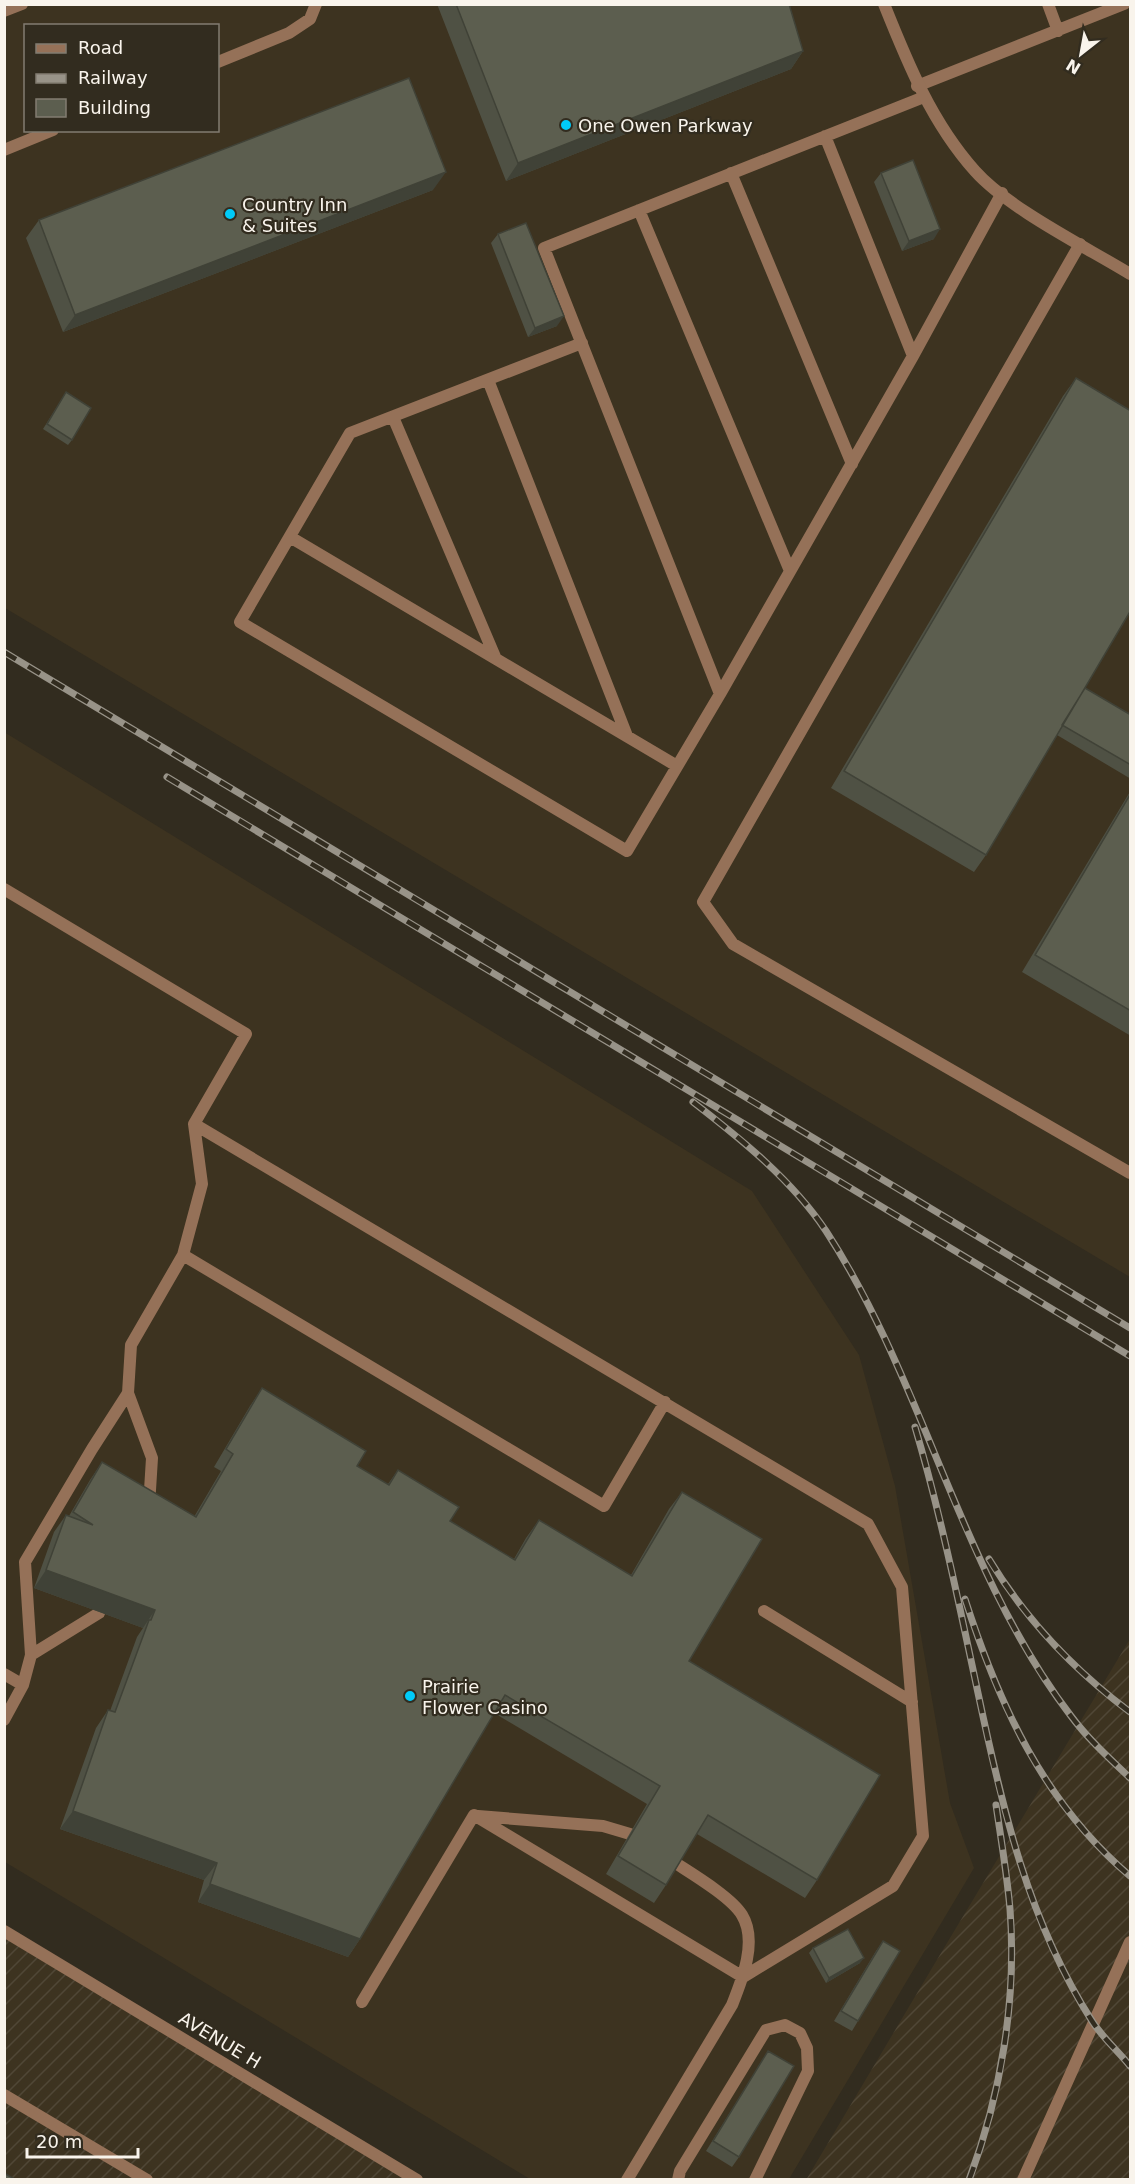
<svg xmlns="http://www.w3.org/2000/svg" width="1135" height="2184" font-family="'DejaVu Sans',sans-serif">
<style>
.built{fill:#3d3320;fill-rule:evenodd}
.industrial{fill:url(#industrial-furrows)}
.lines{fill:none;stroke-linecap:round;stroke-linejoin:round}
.lane{stroke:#957158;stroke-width:12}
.street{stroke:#957158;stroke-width:12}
.rail-casing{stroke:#989388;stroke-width:7}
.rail{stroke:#322c1f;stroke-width:4.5;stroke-dasharray:14;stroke-linecap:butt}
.wall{fill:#4f5144}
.shaded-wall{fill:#404237}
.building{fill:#5c5e4f;stroke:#404237;stroke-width:1.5}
.poi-dot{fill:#00cbf9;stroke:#322c1f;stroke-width:2}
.labels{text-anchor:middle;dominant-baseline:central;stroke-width:4.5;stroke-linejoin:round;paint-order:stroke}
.poi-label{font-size:18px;fill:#f9f4ec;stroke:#322c1f;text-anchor:start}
.street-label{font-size:18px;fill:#f9f4ec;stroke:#322c1f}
</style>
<defs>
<pattern id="industrial-furrows" width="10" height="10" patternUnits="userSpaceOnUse" patternTransform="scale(1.5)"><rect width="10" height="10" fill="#3d3320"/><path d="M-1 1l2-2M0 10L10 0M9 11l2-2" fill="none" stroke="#504736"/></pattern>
</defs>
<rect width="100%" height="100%" fill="#322c1f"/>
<path class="built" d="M5 5H1130V1277L5 608ZM26 26H218V130H26Z
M4 732 752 1191 859 1355 895 1486 950 1803 974 1868 789 2179H530L5 1862Z"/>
<path class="industrial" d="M1130 1639V2179L806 2180 938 1958Z
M5 1926 425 2179H5Z"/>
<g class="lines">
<path class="lane" d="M1048 4 1058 31
M218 62 289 33 310 19 316 4
M917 86 1124 4
M924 97 544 248 720 694 913 356 1002 193
M825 136 913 356
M4 150 53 130
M731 173 852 464
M639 210 790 571
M1080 244 703 902 733 944 1130 1173
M582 343 350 433 240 622 627 851 720 694
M488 380 627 736
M393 417 496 659
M290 537 677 766
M4 889 246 1034 194 1124 868 1524 902 1587 923 1836 893 1886 743 1977
M183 1255 604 1506 665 1402
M149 1506 152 1458 128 1393 131 1345 183 1255 202 1184 194 1124
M764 1611 912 1702
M31 1655 25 1562 92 1449 128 1393
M4 1674 23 1685
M4 1720 23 1685 31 1655 99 1613
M474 1815 743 1977
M478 1816 603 1826 630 1834
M362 2002 474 1815
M4 2095 147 2180
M627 2180 732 2005C742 1980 758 1941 742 1915 732 1898 694 1875 677 1864
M678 2180 680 2171 766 2030 785 2025 800 2033 807 2048 808 2071 755 2180
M1023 2180 1130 1942"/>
<path class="street" d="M884 4C908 64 932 123 975 171 1009 209 1086 247 1130 274
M4 11 22 4
M4 1931 417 2180"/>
<defs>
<path id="rail" d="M4 652 1130 1328
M167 777 1130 1356
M693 1102C741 1139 792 1180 826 1231 925 1383 960 1571 1071 1716 1088 1739 1110 1759 1130 1778
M915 1427C941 1515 959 1604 978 1693 1002 1807 1028 1921 1092 2021 1102 2037 1118 2051 1130 2066
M989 1559C1026 1620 1074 1670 1130 1712
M965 1599C999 1705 1044 1803 1130 1876
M969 2180C1001 2095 1017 1999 1010 1909 1007 1874 1001 1839 996 1805"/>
</defs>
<use href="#rail" class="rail-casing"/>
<use href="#rail" class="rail"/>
</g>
<path class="wall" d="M437 4H789L803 51 791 69 506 181Z
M881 173 934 239 902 251 874 182Z
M433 190 63 332 26 238 39 220Z
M498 234 557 326 528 337 491 243Z
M1076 378 1085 688 1131 715V779L1057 735 986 855 974 872 831 788 1063 396Z
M63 397 72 440 68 445 43 429Z
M1131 790V1036L1022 972Z
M262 1388 357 1466 388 1484 398 1470 450 1521 514 1559 526 1538 539 1520 631 1575 669 1509 682 1492 689 1661 817 1880 805 1898 697 1834 666 1885 654 1903 606 1874 647 1804 494 1713 360 1939 348 1957 198 1902 204 1880 60 1829 96 1728 108 1710 110 1711 137 1637 143 1628 34 1588 54 1532 66 1515 69 1516 90 1480 102 1462 194 1517 221 1471 214 1467 250 1406Z
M883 1941 858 2021 852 2031 834 2021 876 1951Z
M813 1948 860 1963 826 1983 809 1953Z
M768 2051 739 2157 732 2167 706 2151Z"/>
<path class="shaded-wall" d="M803 51 791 69 506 181 518 163Z
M446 172 433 190 63 332 75 315Z
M940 229 934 239 902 251 909 241Z
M564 316 557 326 528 337 535 328Z
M46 1570 155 1610 143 1628 34 1588Z
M73 1811 217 1863 204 1880 60 1829Z
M210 1884 360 1939 348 1957 198 1902Z
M864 1958 860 1963 826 1983 829 1978Z"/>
<path class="building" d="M456 4H789L803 51 518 163Z
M409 78 446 172 75 315 39 220Z
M913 160 940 229 909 241 881 173Z
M526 223 564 316 535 328 498 234Z
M1076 378 1131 411V610L986 855 844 771Z
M66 392 91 408 72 440 47 424Z
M1085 688 1131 715V765L1062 725Z
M1131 793V1011L1035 955Z
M262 1388 366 1451 357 1466 389 1485 398 1470 459 1507 450 1521 515 1560 539 1520 632 1576 682 1492 762 1539 689 1661 880 1775 817 1880 708 1815 666 1885 618 1856 660 1786 505 1695 360 1939 210 1884 217 1863 73 1811 108 1710 115 1712 149 1620H151L155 1610 46 1570 66 1515 93 1525 73 1512 102 1462 196 1517 233 1454 226 1449Z
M848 1929 864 1958 829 1978 813 1948Z
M883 1941 900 1951 858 2021 841 2011Z
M768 2051 794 2066 739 2157 713 2141Z
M4 2173 16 2180H4Z"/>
<g class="poi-dot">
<circle cx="566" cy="125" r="6"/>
<circle cx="230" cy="214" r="6"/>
<circle cx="410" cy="1696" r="6"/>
</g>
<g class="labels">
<g class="poi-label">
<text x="578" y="125">One Owen Parkway</text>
<text x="242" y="204">Country Inn<tspan x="242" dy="21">&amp; Suites</tspan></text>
<text x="422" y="1686">Prairie<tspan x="422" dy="21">Flower Casino</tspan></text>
</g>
<g class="street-label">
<text transform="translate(220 2040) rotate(31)">AVENUE H</text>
</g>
</g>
<rect width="1135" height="2184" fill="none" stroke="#f9f4ec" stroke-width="12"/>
<rect x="24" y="24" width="195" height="108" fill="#322c1f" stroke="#827c71" stroke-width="1.5"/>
<rect x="36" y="44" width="30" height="9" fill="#957158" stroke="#827c71" stroke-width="1.5"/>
<text x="78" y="54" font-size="18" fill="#f9f4ec">Road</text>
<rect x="36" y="74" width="30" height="9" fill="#989388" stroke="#827c71" stroke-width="1.5"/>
<text x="78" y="84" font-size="18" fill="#f9f4ec">Railway</text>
<rect x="36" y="99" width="30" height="18" fill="#5c5e4f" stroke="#827c71" stroke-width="1.5"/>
<text x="78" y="114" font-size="18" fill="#f9f4ec">Building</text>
<g transform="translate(1081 54) rotate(211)" stroke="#322c1f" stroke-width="4.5" paint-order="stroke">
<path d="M0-4.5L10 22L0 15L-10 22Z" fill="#f9f4ec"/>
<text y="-9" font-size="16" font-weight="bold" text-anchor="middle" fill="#f9f4ec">N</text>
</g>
<path d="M27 2148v9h111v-9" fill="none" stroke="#f9f4ec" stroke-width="3"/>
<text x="36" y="2148" font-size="18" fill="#f9f4ec" stroke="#322c1f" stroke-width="4.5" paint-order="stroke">20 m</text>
</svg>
